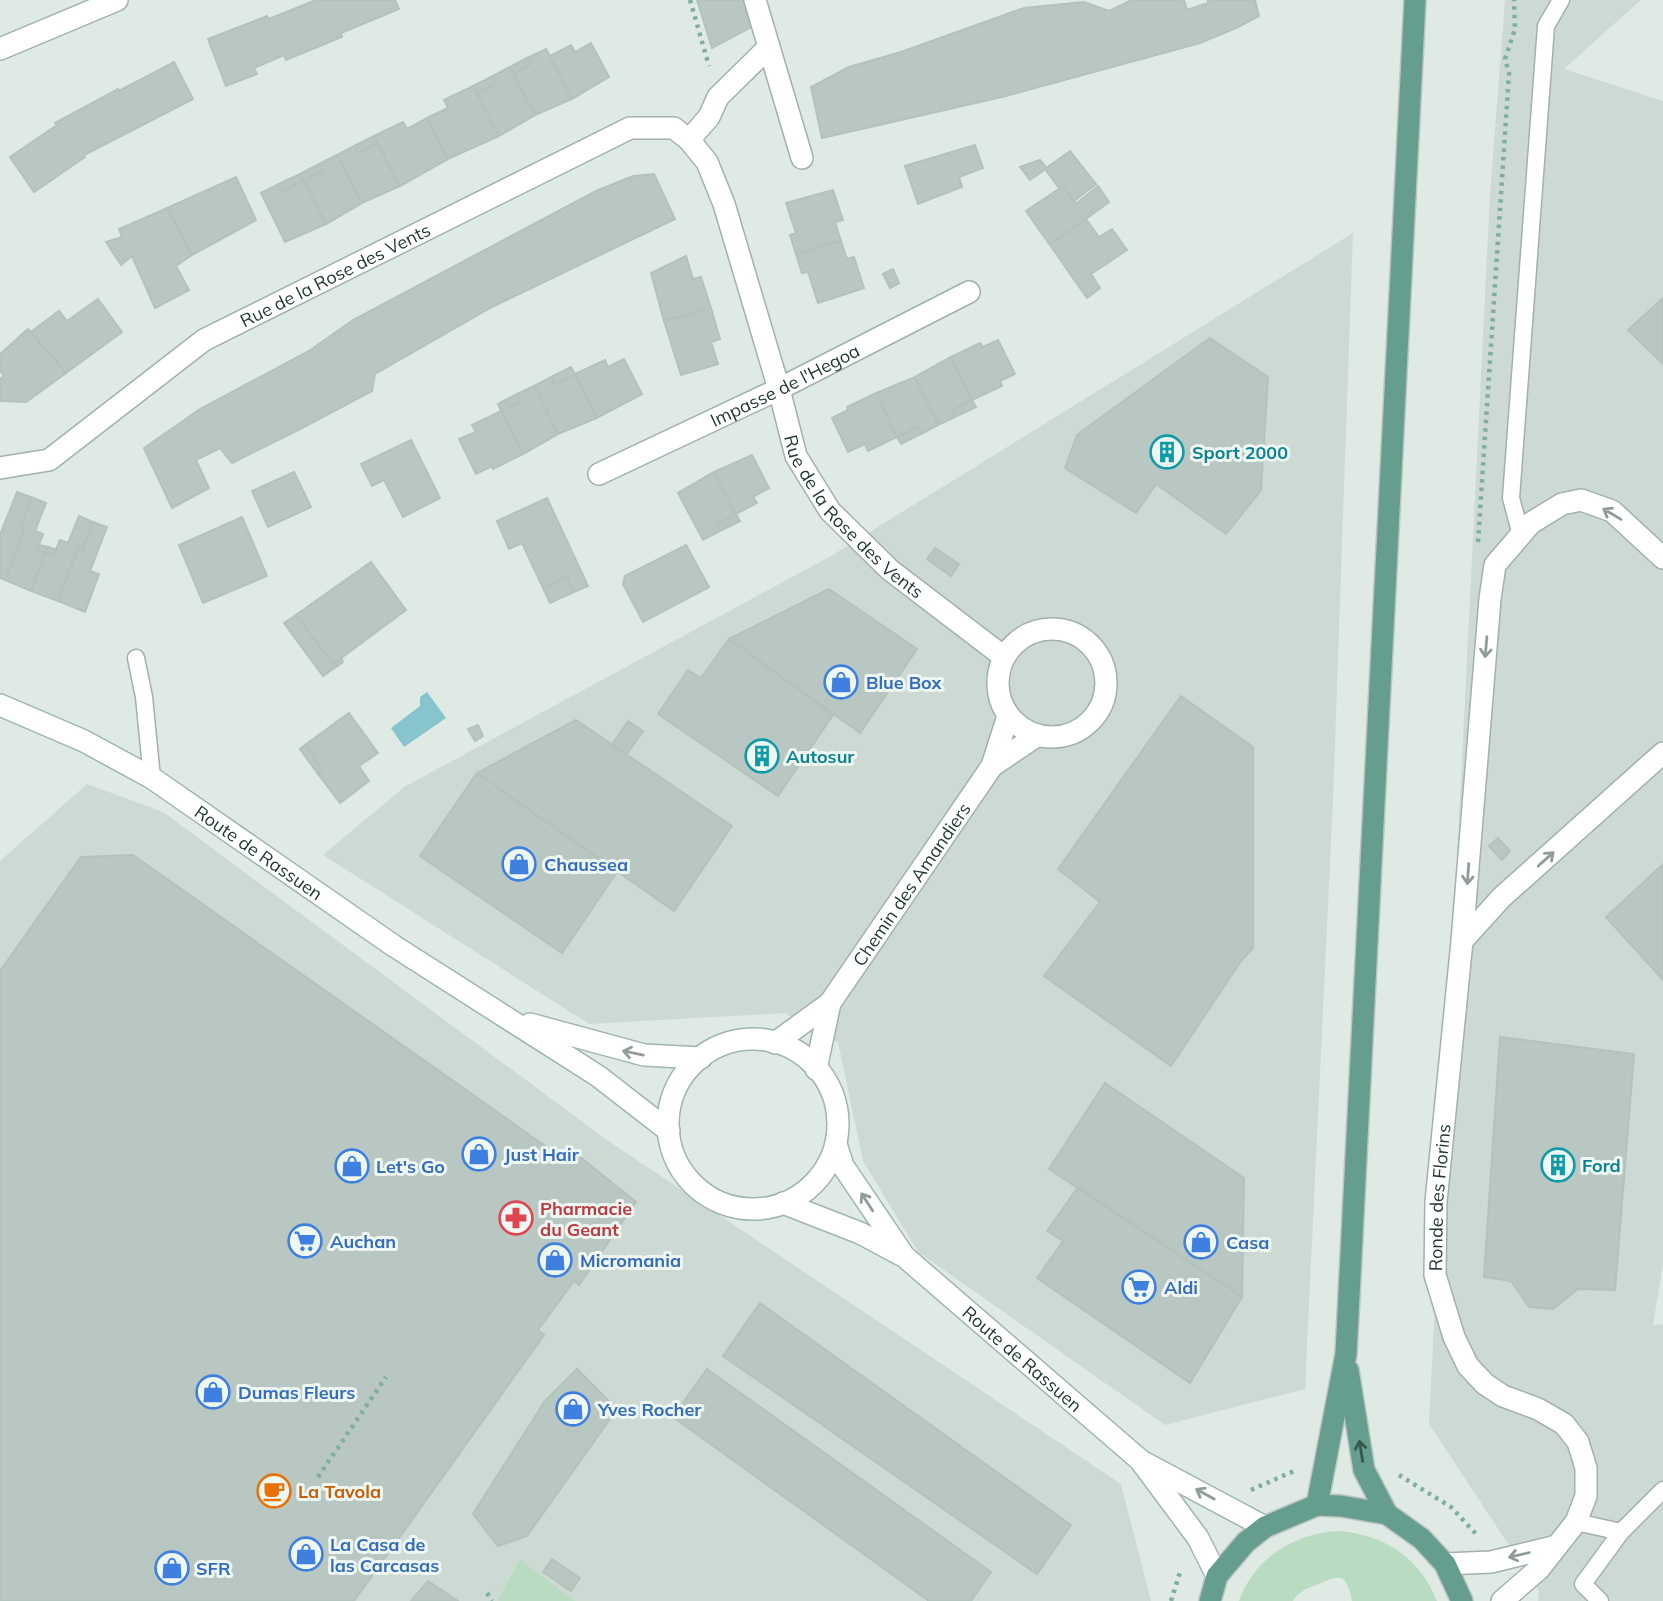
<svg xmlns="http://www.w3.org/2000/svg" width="1663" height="1601" font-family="Mulish,sans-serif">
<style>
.built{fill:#cddad4}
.green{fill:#b8dbc1}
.water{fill:#88c4ce}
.building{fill:#b8c7c1;stroke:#b2c3bc;stroke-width:2}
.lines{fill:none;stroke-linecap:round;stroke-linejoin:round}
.service-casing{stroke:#a2b1ac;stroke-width:19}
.minor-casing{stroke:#a2b1ac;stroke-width:24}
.secondary-casing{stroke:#9fb5ad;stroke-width:24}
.primary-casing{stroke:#bcc4c2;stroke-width:24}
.path{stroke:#80ad9e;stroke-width:4.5;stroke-dasharray:3.5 5;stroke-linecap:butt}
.service{stroke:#fff;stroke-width:16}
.minor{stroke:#fff;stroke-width:21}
.secondary{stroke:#fff;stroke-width:21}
.primary{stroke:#659e8f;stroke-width:21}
.oneway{stroke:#909c98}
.oneway2{stroke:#35574e}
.labels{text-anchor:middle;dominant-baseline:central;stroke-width:6;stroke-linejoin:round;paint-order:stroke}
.street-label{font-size:18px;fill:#213932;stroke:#eff7f3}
.culture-label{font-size:18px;font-weight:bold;fill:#0d838f;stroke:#eff7f3;text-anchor:start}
.shop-label{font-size:18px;font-weight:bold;fill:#366cbe;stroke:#eff7f3;text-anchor:start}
.health-label{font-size:18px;font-weight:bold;fill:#be3a42;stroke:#eff7f3;text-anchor:start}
.food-label{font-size:18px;font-weight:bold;fill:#c56008;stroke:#eff7f3;text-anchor:start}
</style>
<rect width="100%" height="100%" fill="#dfeae5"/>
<path class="built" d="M1505 0H1641L1564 69 1663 101V1264L1653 1325 1663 1324V1601H1538L1539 1591 1429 1424 1490 194Z
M1353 233 1333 800 1305 1389 1165 1425 918 1252 863 1161 838 1042 785 1013 589 1024 323 855 404 787 831 556Z
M87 784 163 812 607 1140 1121 1484 1151 1601H0V861Z"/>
<path class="green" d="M1339 1531C1385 1535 1420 1558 1437 1601H1352C1346 1570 1338 1576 1316 1585 1307 1588 1297 1593 1293 1601H1239C1255 1557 1295 1533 1339 1531Z
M520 1559V1560L575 1601H498Z"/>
<path class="water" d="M427 692 446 718 404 747 391 728 420 706V697Z"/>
<path class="building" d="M316 0H395L399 9 341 33 342 37 286 60 284 55 254 68 257 74 226 86 208 39 267 16 269 19Z
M697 0H747L755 25 712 48Z
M1132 0H1184L1187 10 1208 3V0H1255L1259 16 1236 28 1200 43 1002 97 822 138 811 87 849 67 901 52 1024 8 1084 2 1109 11Z
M591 43 609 77 572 99 550 56 571 45 575 52Z
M546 49 572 99 535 115 513 74 530 65 527 58Z
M527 58 530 65 513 74 510 67Z
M174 62 193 99 84 155 85 157 34 192 10 157 57 125 55 123 118 89 119 91Z
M510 67 535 115 499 136 477 93 497 83 493 76Z
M493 76 497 83 477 93 473 86Z
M473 86 499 136 448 159 427 118 448 108 444 100Z
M427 118 448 159 400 186 374 136 403 122 407 129Z
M374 136 377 143 358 153 354 146Z
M377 143 400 186 362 203 337 155 354 146 358 153Z
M975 145 983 168 959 177 962 187 918 204 905 166Z
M1070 151 1096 184 1074 201 1063 186 1059 188 1045 169Z
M337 155 362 203 326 224 304 181 323 171 319 164Z
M1040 160 1047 168 1030 180 1020 167Z
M319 164 323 171 304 181 300 174Z
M300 174 304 181 283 191 279 184Z
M654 174 675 219 492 307 375 374 372 391 300 429 232 463 220 448 196 460 209 488 172 508 144 448 200 409 309 351 353 320 596 191 633 176Z
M236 177 256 220 192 255 167 208Z
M304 181 326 224 285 242 261 193 279 184 283 191Z
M1063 186 1076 204 1098 186 1109 202 1050 245 1026 211Z
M833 190 843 220 835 222 841 241 796 254 790 235 796 233 786 203Z
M167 208 192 255 176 266 189 290 155 308 132 256 121 265 106 242 122 237 119 229Z
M1086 219 1099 237 1112 229 1127 250 1091 274 1100 288 1087 298 1050 245Z
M841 241 847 259 854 257 864 288 818 303 808 272 802 273 796 254Z
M686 256 693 279 701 277 711 308 664 321 651 273Z
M893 269 899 283 890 288 883 274Z
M1663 298V364L1628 330Z
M98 299 122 332 66 373 31 332 59 311 67 321Z
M711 308 720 339 711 342 718 364 681 375 664 321Z
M28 329 66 373 26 402 0 401V379L4 376 0 371V354Z
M1210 338 1268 377 1261 490 1226 534 1156 484 1136 513 1065 468 1077 435Z
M998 340 1015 374 1000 381 1002 386 972 400 951 357 980 343 983 347Z
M951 357 972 400 952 410 955 417 938 425 915 377Z
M624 359 642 394 597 418 575 374 605 360 608 367Z
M571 367 575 374 555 385 551 377Z
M575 374 597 418 558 434 534 386 551 377 555 385Z
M915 377 938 425 921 434 918 427 897 437 876 393Z
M534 386 558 434 523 454 501 411 521 401 517 394Z
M876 393 897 437 868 451 865 444 848 452 832 418 848 410 847 407Z
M517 394 521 401 501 411 498 404Z
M972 400 976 407 955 417 952 410Z
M501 411 523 454 493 469 492 466 476 474 459 439 476 432 472 425Z
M918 427 921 434 901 444 897 437Z
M411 440 440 498 403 517 384 480 372 486 361 464Z
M752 455 769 488 753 497 757 503 736 514 714 472Z
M294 472 311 507 268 527 252 491Z
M714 472 736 514 716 525 720 531 703 540 678 493Z
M17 492 31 497 21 526 25 528 5 580 0 578V535Z
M31 497 46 503 35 531 43 534 37 550 45 553 31 591 5 580 25 528 21 526Z
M547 498 588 586 574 592 567 577 543 588 522 543 509 549 497 521Z
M736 514 740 521 720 531 716 525Z
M79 516 93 522 82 550 78 548 58 601 31 591 45 553 53 556 60 540 68 543Z
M242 517 267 576 203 603 179 545Z
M93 522 107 527 90 571 99 574 85 612 58 601 78 548 82 550Z
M39 545 48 547 45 553 37 550Z
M686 545 709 587 643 622 623 584 625 576Z
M48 547 56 550 53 556 45 553Z
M935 548 959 564 951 576 927 559Z
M371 562 406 610 333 664 296 615Z
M567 577 574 592 550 603 543 588Z
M829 589 917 649 860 733 729 639Z
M296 615 333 664 341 658 343 662 323 676 284 623Z
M729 639 833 715 778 796 658 714 688 670 701 678Z
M1181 696 1253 747V948L1241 961 1171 1066 1044 976 1100 902 1058 869Z
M349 713 378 753 359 766 369 781 340 803 318 774 323 770 305 745Z
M576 720 732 826 674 911 477 773Z
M628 721 643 731 626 755 612 745Z
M478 725 483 736 475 741 468 729Z
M305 745 323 770 318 774 300 749Z
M477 773 617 872 562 953 420 856Z
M1498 838 1510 851 1502 860 1489 846Z
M133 855 568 1162 575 1153 636 1202 579 1285 574 1281 538 1330 544 1335 354 1601H0V971L81 857Z
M1663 864V980L1606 917Z
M1500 1037 1634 1054 1615 1290 1578 1289 1553 1309 1529 1307 1511 1281 1484 1277Z
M1105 1083 1244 1178 1242 1297 1049 1169Z
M1078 1187 1242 1297 1190 1383 1037 1278 1063 1241 1047 1231Z
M760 1303 1071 1525 1037 1574 723 1356Z
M577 1369 617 1409 527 1536 498 1546 473 1514 545 1401Z
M707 1369 991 1572 971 1601H929L673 1417Z
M552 1559 580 1578 571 1591 543 1572Z
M428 1581 458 1601H411Z"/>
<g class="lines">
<defs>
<path id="service" d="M1521 535 1511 498 1546 26 1561 0
M136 658 144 697 152 778
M1576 1522 1621 1532 1583 1584 1600 1601
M1621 1532 1663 1490"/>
<g id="minor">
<path d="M755 0 802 158"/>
<path d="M0 49 117 0"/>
<path d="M689 140 709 117 718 97 769 47"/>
<path id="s1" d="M0 468 49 460 204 340 630 128H674L689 140 707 162 724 204 779 389 796 456 830 511 890 570 1004 657"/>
<path id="s2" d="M599 474 779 389 969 292"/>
<circle cx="1052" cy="683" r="54"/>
<path d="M1008 716 992 766 1038 735"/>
<path d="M1462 941 1502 897 1663 753"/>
<path id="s3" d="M830 1003 992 766"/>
<path d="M775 1043 830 1003 816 1069"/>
<path id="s4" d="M1557 1546 1576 1522 1586 1496V1468L1578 1442 1564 1424 1538 1409 1503 1396 1485 1384 1468 1366 1454 1337 1435 1275 1436 1202 1462 941 1490 599 1495 565 1531 523 1562 504 1581 500 1612 511 1663 558"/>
<path d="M1445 1564 1491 1562 1557 1546 1539 1569 1502 1601"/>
</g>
<g id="secondary">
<path id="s5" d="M0 705 84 741 152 778 394 946 598 1076 669 1131"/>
<path d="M530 1024 644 1055 701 1058"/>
<circle cx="753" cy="1124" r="85"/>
<path d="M836 1144 843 1166 902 1253"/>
<path id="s6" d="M783 1203 860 1233 905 1257 1140 1460 1198 1538 1217 1576"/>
<path d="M1145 1463 1265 1527"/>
</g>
<path id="primary" d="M1348 1370 1364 1470 1387 1514
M1317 1505 1346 1354 1415 0
M1210 1601 1217 1576 1246 1542 1265 1527 1317 1505 1341 1506 1387 1514 1422 1539 1445 1564 1462 1601"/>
</defs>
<use href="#service" class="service-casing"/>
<use href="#minor" class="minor-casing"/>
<use href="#secondary" class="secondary-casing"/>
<use href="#primary" class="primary-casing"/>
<path class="path" d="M690 0 709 66
M1478 542 1509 73 1505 59 1515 29 1514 0
M1399 1475 1451 1507 1477 1535
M318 1477 386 1377
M1251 1490 1294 1471
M487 1593 492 1601
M1171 1601 1181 1569"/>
<use href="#service" class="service"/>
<use href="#minor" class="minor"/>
<use href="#secondary" class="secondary"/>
<use href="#primary" class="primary"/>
</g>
<defs><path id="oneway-shaft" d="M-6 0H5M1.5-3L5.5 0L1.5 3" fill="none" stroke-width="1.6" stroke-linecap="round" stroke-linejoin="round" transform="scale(1.75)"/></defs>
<g class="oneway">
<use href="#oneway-shaft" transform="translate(1612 514) rotate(-149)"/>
<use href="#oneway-shaft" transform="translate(1486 647) rotate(95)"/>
<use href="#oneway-shaft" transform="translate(1546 859) rotate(-42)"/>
<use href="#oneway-shaft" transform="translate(1468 874) rotate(94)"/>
<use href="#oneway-shaft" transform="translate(633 1053) rotate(-168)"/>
<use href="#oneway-shaft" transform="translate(867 1202) rotate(-123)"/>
<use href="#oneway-shaft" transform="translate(1205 1494) rotate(-151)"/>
<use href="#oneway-shaft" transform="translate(1519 1555) rotate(167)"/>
</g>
<use class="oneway2" href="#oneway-shaft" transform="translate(1361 1451) rotate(-99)"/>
<defs>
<symbol id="building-ring" viewBox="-11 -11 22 22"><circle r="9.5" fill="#eff7f3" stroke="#0f9aa8" stroke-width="1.5"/><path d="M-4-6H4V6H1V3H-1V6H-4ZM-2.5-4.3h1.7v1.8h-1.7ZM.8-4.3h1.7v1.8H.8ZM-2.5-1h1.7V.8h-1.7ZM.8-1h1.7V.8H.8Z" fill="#0f9aa8"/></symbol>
<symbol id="shop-ring" viewBox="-11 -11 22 22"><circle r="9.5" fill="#eff7f3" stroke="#3f7fe0" stroke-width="1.5"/><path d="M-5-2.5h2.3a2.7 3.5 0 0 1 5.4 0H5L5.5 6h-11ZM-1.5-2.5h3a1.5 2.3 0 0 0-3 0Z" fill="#3f7fe0"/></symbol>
<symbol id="pharmacy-ring" viewBox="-11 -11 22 22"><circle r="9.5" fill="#eff7f3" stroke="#e0444e" stroke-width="1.5"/><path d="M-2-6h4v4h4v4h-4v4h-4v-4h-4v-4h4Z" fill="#e0444e"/></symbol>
<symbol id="supermarket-ring" viewBox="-11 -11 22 22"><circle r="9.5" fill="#eff7f3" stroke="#3f7fe0" stroke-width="1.5"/><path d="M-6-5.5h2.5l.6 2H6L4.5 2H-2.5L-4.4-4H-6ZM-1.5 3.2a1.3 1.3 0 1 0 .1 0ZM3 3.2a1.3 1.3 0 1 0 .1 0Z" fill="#3f7fe0"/></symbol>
<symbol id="cafe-ring" viewBox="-11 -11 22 22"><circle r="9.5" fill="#eff7f3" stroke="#e8710a" stroke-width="1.5"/><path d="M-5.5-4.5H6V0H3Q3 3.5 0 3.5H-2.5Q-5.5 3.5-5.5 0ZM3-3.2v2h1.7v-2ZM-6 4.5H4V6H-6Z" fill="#e8710a"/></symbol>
</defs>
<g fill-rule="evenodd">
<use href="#building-ring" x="1148" y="433" width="38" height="38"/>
<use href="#shop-ring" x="822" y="663" width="38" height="38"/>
<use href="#building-ring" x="743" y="737" width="38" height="38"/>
<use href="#shop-ring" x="500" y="845" width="38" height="38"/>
<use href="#shop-ring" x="460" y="1135" width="38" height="38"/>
<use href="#building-ring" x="1539" y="1146" width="38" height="38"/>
<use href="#shop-ring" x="333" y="1147" width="38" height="38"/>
<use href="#pharmacy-ring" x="497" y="1199" width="38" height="38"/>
<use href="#supermarket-ring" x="286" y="1222" width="38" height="38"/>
<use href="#shop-ring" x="1182" y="1223" width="38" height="38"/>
<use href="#shop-ring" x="536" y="1241" width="38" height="38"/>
<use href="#supermarket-ring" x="1120" y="1268" width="38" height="38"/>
<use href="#shop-ring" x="194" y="1373" width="38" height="38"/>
<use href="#shop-ring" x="554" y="1390" width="38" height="38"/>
<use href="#cafe-ring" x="255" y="1472" width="38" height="38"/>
<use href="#shop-ring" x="287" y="1535" width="38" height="38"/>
<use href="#shop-ring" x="153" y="1549" width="38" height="38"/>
</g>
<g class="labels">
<g class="street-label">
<text stroke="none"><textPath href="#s1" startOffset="392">Rue de la Rose des Vents</textPath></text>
<text stroke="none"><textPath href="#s2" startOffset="206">Impasse de l'Hegoa</textPath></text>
<text stroke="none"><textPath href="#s1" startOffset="1204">Rue de la Rose des Vents</textPath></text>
<text stroke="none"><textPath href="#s5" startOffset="299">Route de Rassuen</textPath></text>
<text stroke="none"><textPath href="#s3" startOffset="144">Chemin des Amandiers</textPath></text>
<text stroke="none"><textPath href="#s4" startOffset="425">Ronde des Florins</textPath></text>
<text stroke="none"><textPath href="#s6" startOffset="289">Route de Rassuen</textPath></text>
</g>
<g class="culture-label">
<text x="1192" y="452">Sport 2000</text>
<text x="786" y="756">Autosur</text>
<text x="1582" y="1165">Ford</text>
</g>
<g class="shop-label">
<text x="866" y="682">Blue Box</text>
<text x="544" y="864">Chaussea</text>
<text x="504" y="1154">Just Hair</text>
<text x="376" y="1166">Let's Go</text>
<text x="330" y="1241">Auchan</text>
<text x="1226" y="1242">Casa</text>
<text x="580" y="1260">Micromania</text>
<text x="1164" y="1287">Aldi</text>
<text x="238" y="1392">Dumas Fleurs</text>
<text x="598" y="1409">Yves Rocher</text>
<text x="330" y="1544">La Casa de<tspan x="330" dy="21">las Carcasas</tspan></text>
<text x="196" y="1568">SFR</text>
</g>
<g class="health-label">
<text x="540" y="1208">Pharmacie<tspan x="540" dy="21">du Geant</tspan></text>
</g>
<g class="food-label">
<text x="298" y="1491">La Tavola</text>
</g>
</g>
</svg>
